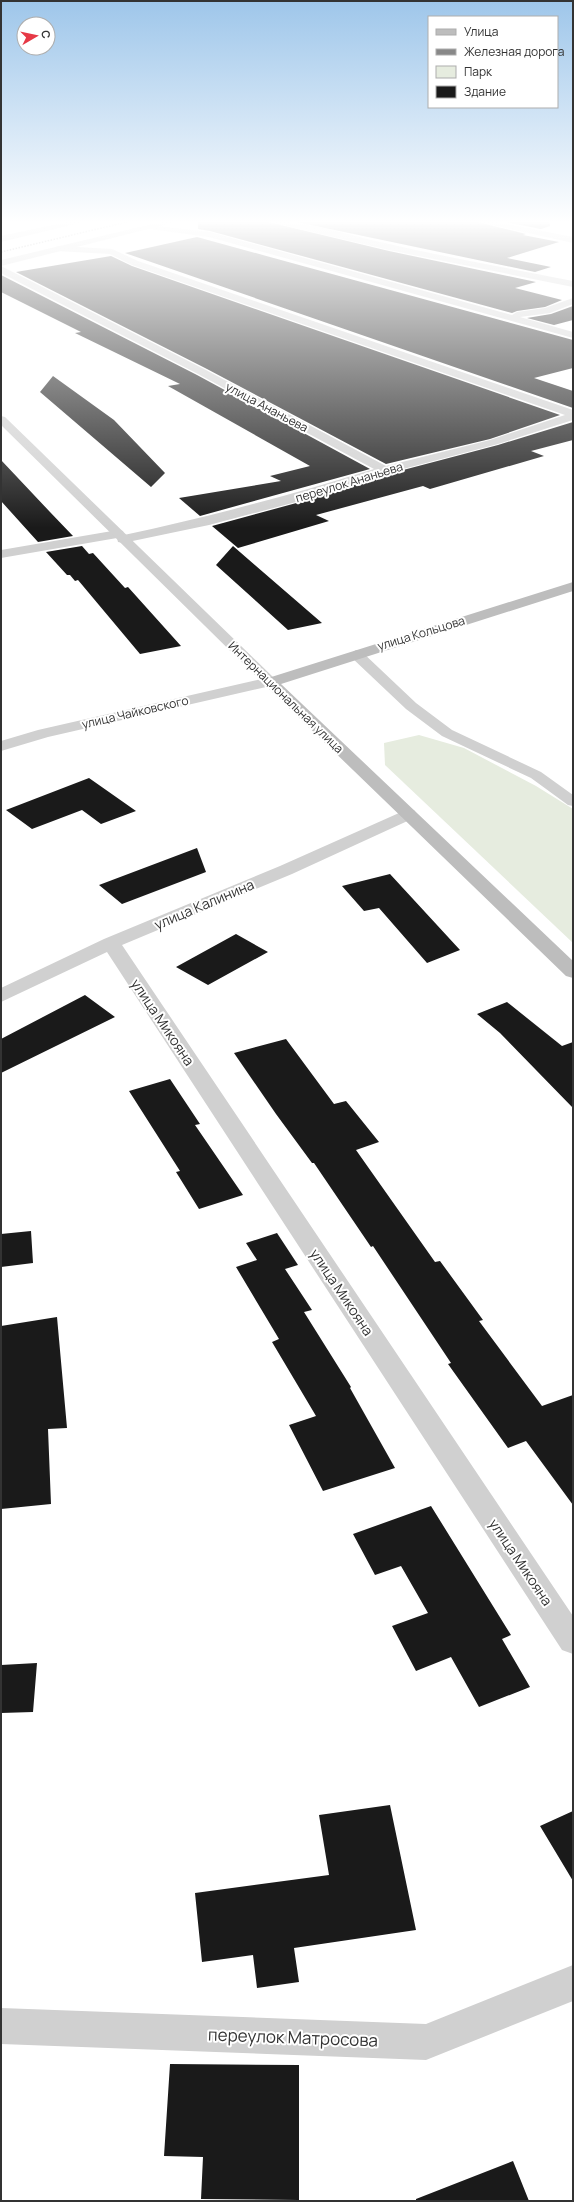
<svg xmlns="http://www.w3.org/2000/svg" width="574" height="2202" font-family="Manrope,sans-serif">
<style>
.green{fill:#e6ecdf}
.building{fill:#1a1a1a}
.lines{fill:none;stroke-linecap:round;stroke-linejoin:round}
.service{fill:#d0d0d0;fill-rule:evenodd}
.minor{fill:#d0d0d0;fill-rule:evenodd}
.tertiary{fill:#d0d0d0;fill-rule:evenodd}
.secondary{fill:#bdbdbd;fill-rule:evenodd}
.rail{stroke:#888;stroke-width:1.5;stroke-dasharray:1.5 1.5;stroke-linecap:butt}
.labels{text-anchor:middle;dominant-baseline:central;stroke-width:4;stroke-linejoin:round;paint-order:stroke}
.far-street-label{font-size:12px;fill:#333;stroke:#fff}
.street-label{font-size:14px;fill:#333;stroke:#fff}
.near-street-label{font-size:17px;fill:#333;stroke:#fff}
</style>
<rect width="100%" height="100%" fill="#fff"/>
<path class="green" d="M419 735 464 748 536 786 573 809V943L385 765 384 743Z"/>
<path class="building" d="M198 220H260L389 251 536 282 515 288 562 300 545 307 517 311 512 313 210 231 198 229Z
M287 220H469L526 234 523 235 559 242 507 258 551 267 535 272Z
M496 220H549L550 226 541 229Z
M197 237 573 340V368L534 378 573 391V408L125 253Z
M111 256 132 266 560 415 490 439 386 464 207 369 16 272Z
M1 275 197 375 370 469 200 516 179 498 281 481 270 476 310 466 168 386 180 384 75 333 81 332 1 292Z
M573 306V320L554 325 527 318 551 314Z
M53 376 114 420 165 473 151 487 40 392Z
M573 422V440L531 451 544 456 430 489 423 486 316 515 329 521 238 548 212 526 300 502 388 474 498 445Z
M1 460 50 512 73 536 38 542 1 501Z
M82 546 89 554 93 553 125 588 128 587 181 646 140 654 78 580 75 581 70 575H67L46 552Z
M233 546 322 623 288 630 216 565Z
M89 778 136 811 101 824 82 810 32 829 6 810Z
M197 848 206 872 122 904 99 885Z
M390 874 460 950 427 963 379 908 364 911 342 886Z
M236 934 268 952 208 985 176 967Z
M85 995 115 1017 1 1073V1039Z
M507 1002 562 1046 573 1042V1108L500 1033 477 1014Z
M286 1039 334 1104 346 1101 379 1142 356 1150 435 1262 440 1261 483 1320 479 1321 542 1406 573 1395V1505L526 1441 508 1448 448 1364 451 1363 373 1246 371 1247 314 1163H312L276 1114 234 1053Z
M170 1079 200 1124 195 1125 243 1195 199 1209 176 1172 180 1171 129 1091Z
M31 1231 33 1263 1 1267V1234Z
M277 1233 298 1265 285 1269 312 1310 304 1312 351 1387 350 1388 395 1468 323 1491 289 1425 316 1416 272 1342 279 1339 236 1267 257 1260 246 1243Z
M57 1317 67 1428 48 1429 51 1504 1 1509V1326Z
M431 1506 511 1635 502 1639 530 1687 479 1707 451 1657 416 1671 392 1626 428 1613 401 1566 375 1575 353 1534Z
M37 1663 33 1712 1 1713V1665Z
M390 1805 416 1930 294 1948 299 1982 257 1988 253 1955 202 1962 195 1893 329 1875 319 1815Z
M573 1811V1881L540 1826Z
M170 2064 299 2065V2200L201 2199 203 2157 164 2156Z
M513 2161 529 2201H416V2199Z"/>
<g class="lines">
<path class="service" d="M1 220H16L1 224Z
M356 650 361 651 416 703 452 730 541 772 573 795V806L568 805 531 778 442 736 406 709 351 657 350 654Z"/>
<path class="minor" d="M76 220H92L1 242V236Z
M261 220C305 220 347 235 389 244 450 258 512 269 573 281V287L389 250Z
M470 220H487L573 237V243Z
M147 225 210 232 512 315 517 312 545 308 573 298V304L550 313 520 317 573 332V338L209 237 150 229 146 227Z
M59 246 112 249 138 261 573 410V420L498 444 388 473 300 501 209 525 123 543 118 542 117 538 1 558V550L118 530 123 531 124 535C209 517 291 495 374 469L198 374 1 273V266L206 370 386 466 490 440 565 415 132 265 110 254 56 251V247Z
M270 677 275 679 278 682 275 685 48 737 1 751V741L38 730Z
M408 809 414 810 417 814 414 818 292 874 122 945 573 1616V1654L562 1650 107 952 1 1002V988L104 939 280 866Z
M573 1965V2001L426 2060 1 2044V2008L426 2024Z"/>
<path class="tertiary" d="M169 220H184L1 266V260Z
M1 416 5 417 275 679 278 682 275 685H265L1 425Z"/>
<path class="secondary" d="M573 582V591L281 684 573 961V978L566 976 262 682 265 679Z"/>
<path class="rail" d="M1 252 135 220"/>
</g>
<linearGradient id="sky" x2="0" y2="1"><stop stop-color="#9ec6ea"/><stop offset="0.42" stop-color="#fff"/><stop offset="1" stop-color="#fff" stop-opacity="0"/></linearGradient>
<rect width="574" height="528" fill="url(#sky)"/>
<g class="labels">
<g class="far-street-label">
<text transform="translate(267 407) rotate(28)">улица Ананьева</text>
<text transform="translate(349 482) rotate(-17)">переулок Ананьева</text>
<text transform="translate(421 633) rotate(-17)">улица Кольцова</text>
<text transform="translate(286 697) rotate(44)">Интернациональная улица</text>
<text transform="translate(135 712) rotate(-13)">улица Чайковского</text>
</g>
<g class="street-label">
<text transform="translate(204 904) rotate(-23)">улица Калинина</text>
<text transform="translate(163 1022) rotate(56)">улица Микояна</text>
<text transform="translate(342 1292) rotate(56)">улица Микояна</text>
<text transform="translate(521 1562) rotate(56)">улица Микояна</text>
</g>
<g class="near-street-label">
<text transform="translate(293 2037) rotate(2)">переулок Матросова</text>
</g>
</g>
<rect width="574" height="2202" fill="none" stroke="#333333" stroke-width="4"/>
<rect x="428" y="16" width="130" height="92" fill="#ffffff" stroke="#adadad"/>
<rect x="436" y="29" width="20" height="6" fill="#bdbdbd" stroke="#adadad"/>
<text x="464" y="36" font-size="12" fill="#333333">Улица</text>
<rect x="436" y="49" width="20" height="6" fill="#888888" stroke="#adadad"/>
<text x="464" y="56" font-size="12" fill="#333333">Железная дорога</text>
<rect x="436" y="66" width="20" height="12" fill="#e6ecdf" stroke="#adadad"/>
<text x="464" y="76" font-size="12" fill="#333333">Парк</text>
<rect x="436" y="86" width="20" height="12" fill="#1a1a1a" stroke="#adadad"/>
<text x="464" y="96" font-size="12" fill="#333333">Здание</text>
<g transform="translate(36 36) rotate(81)"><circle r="19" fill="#ffffff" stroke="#adadad"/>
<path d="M0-3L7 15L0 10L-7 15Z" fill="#e63946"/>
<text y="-6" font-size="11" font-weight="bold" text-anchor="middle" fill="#333333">С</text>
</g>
</svg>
